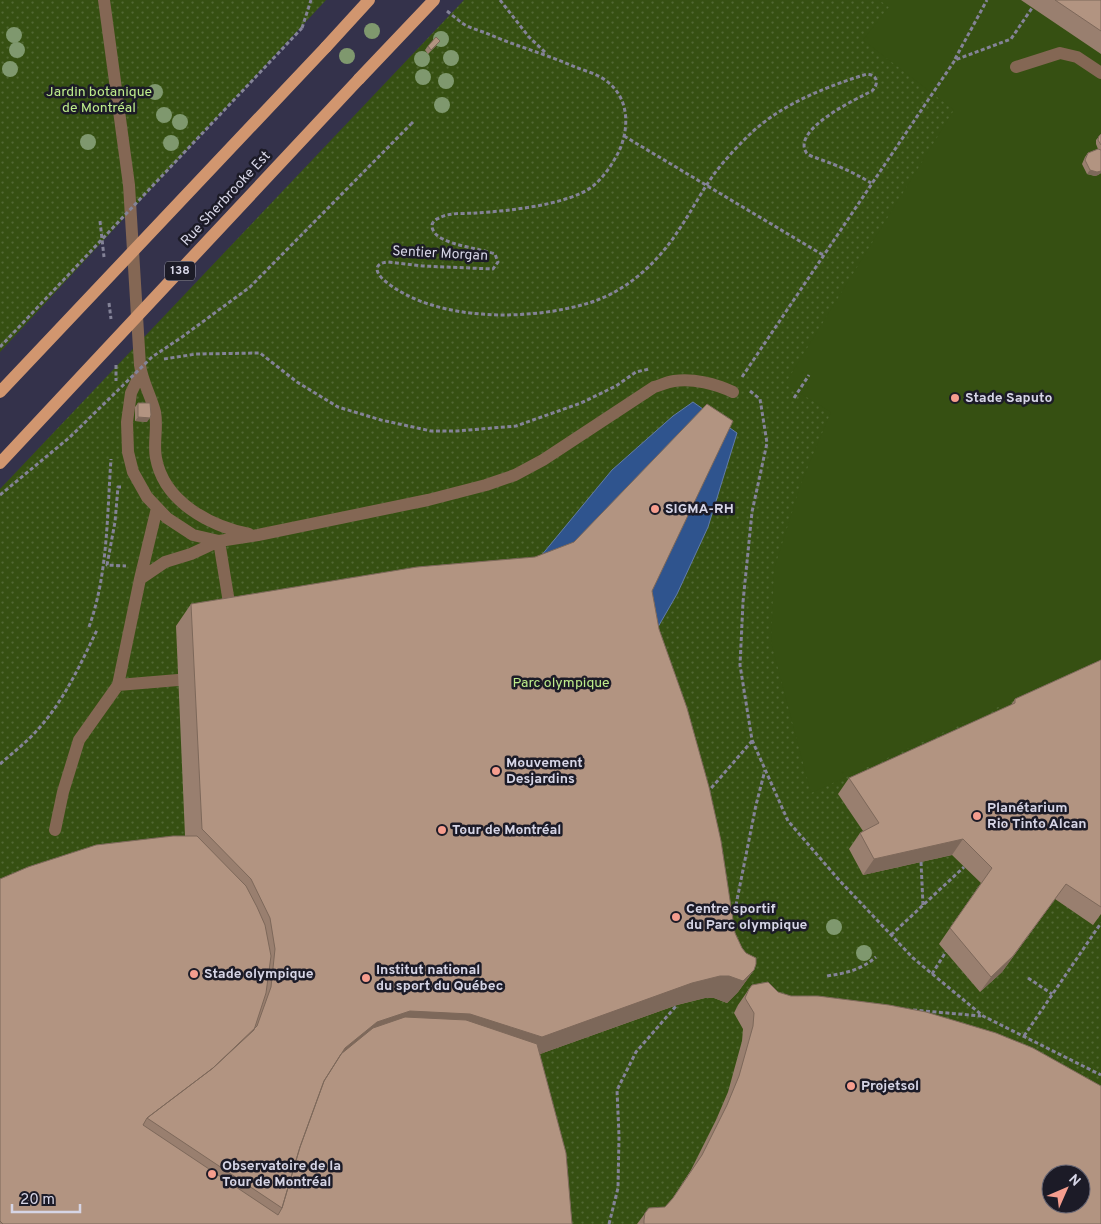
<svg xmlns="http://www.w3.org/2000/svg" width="1101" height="1224" font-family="Overpass,sans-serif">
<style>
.park{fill:url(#park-dots);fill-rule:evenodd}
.pitch{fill:#365012}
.water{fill:#2f548e;stroke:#617ba8}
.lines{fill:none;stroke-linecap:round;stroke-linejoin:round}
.path{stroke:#848398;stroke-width:3;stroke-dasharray:4 2.5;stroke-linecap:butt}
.minor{stroke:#846754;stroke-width:12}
.major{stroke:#d1966f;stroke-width:12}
.path-bridge{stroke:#848398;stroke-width:3;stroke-dasharray:4 2.5;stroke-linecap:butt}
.major-bridge{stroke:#d1966f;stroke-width:12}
.tree{fill:#7f986e}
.wall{fill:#997f6f}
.shaded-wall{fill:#7d685a}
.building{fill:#b29481;stroke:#7d685a;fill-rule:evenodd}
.poi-dot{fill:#f59d8e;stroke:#1c1b27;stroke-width:2}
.labels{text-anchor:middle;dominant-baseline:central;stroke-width:5;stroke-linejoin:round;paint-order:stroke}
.shield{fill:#1c1b27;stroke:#9e9dad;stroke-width:1}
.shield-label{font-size:12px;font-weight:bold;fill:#d6d5e6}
.park-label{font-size:14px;fill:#bdec8b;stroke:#1c1b27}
.street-label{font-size:14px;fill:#d6d5e6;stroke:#1c1b27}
.poi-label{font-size:14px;font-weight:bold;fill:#d6d5e6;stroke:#1c1b27;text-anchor:start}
</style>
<defs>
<pattern id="park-dots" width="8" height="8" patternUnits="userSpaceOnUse" patternTransform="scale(1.25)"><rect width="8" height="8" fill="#365012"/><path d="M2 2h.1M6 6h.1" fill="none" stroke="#526834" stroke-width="1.8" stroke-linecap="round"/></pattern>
</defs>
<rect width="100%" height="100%" fill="#34324b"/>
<path class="park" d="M0 0H326L0 352Z
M464 0H1101V1224H0V489ZM1051 1174H1081V1204H1051Z"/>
<path class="pitch" d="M879 0H1101V660L985 713 974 726 968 721 811 793 771 642 774 574 775 566 802 481 831 412 785 384 954 110 863 40 889 7Z"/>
<path class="water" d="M693 402 737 433 708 527 677 594 647 646 559 560 531 568 612 470 673 416Z"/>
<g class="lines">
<path class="path" d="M500 0 529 37 547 54
M447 11C452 15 457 19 462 23 469 28 478 30 486 33 515 46 546 54 575 67 586 71 600 75 609 83 629 100 629 127 620 149 614 162 604 177 593 186 569 205 507 211 476 213 464 214 450 212 439 218 434 220 430 224 433 230 439 245 480 248 495 254L498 262 493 269 423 266 388 262C373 263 375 273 385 281 436 323 533 321 592 302 628 290 658 262 678 231 689 215 698 198 708 183 719 166 733 151 747 137 779 105 825 87 867 74 878 75 879 84 872 91 858 98 792 129 806 152 808 156 815 157 819 159 839 166 853 172 871 183
M302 28 311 0
M955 59 987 0
M411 124 413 122
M624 136 823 255
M100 221 104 257
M109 303 111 319
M164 359 196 354 260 353 297 382 338 407 381 420 431 431H457L516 426 581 403 616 386 636 372 649 369
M116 365V381
M742 377 955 60 1011 39 1032 8
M750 391 760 399 767 443 752 512 743 602 740 665 752 740 788 821 839 880 913 958 983 1016 1101 1075
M794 398 809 375
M121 487H118L115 522 107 565 126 566
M89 627C108 574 107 515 111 459
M0 764C16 750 32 738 45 721 67 694 82 661 97 630
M707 793 752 741
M921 862 923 905
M730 917 736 905 756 805 765 770
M891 935 964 867
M932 974 947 950
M827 976C846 973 861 970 876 957
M1028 978 1052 994
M913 1010 981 1016
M1024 1036 1101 923
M609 1224 618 1188 619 1136 617 1090 636 1052 677 1005"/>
<path class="minor" d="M104 0 129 185 140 365C142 381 151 396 155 412 158 427 153 444 156 458 164 502 210 526 249 534
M1016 67 1060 53 1077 57 1101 73
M141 372 131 393 127 422 128 452 133 472 147 497 167 518 193 535 219 541 258 535 428 500 486 485 515 475 543 460 654 387C661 385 667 382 674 381 693 378 716 384 733 392
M140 579 157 508
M118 685 178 680
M55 830 63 792 79 740 118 685 140 579 165 562 191 554 219 541 231 615"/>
<path class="major" d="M326 47 369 0
M359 79 434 0"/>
<path class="path-bridge" d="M0 347 302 28
M0 495 70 437 152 357 182 337 250 287 411 124"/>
<path class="major-bridge" d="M0 392 326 47
M0 463 359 79"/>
</g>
<g class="tree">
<circle cx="372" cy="31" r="8"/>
<circle cx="14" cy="35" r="8"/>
<circle cx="441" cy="39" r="8"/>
<circle cx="17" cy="50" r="8"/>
<circle cx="347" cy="56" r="8"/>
<circle cx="451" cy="58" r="8"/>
<circle cx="422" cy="59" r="8"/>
<circle cx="10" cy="69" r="8"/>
<circle cx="423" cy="77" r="8"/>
<circle cx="446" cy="81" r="8"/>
<circle cx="155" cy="92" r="8"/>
<circle cx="442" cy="105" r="8"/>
<circle cx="164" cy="115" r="8"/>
<circle cx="180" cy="122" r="8"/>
<circle cx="88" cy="142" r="8"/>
<circle cx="171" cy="143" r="8"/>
<circle cx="834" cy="927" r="8"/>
<circle cx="864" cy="953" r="8"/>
</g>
<path class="wall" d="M1021 0H1101V54Z
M437 45 428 54 425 50 428 46Z
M1101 134V173L1098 175 1095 176 1087 174 1082 164 1085 157 1088 153 1098 149 1096 144V140Z
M138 403 147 422 135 421V407Z
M652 591 659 629 735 933 742 948 754 970 738 992 727 1003 714 998H705L677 1005 540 1054 572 1224H0V879L185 836 176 626 191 604Z
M1101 660V914L1093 925 1055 899 1002 972 980 992 939 944 981 883 952 855 863 875 849 849 860 833 863 831 838 794 849 778 1011 705 1015 699Z
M749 989 778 992 1101 1224H637L649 1208 665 1207 671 1201 691 1170 716 1120 728 1092 742 1041 743 1029 734 1013 738 1005Z"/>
<path class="shaded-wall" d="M1090 170 1101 171V173L1098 175 1095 176 1087 174Z
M138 417 150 418 147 422 135 421Z
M963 839 952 855 863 875 874 859Z
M1066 884 1002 972 980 992 991 977Z
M754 970 738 992 727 1003 714 998H705L677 1005 526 1059 331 1069 345 1048 377 1022 410 1011 692 983 720 976H729Z"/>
<path class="building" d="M1055 0H1101V31Z
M436 37 440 41 431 50 428 46Z
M1101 134V145L1098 140 1099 136Z
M1098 149 1101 150V171L1097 172 1090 170 1085 160 1088 153Z
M138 403H150L151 415 150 418 138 417Z
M707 404 733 421 652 591 659 629 687 708 709 787 721 841 735 933 742 948 746 953 756 958V964L754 970 743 981 729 976H720L692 983 542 1037 470 1014 410 1011 377 1022 345 1048 324 1081 300 1147 282 1208 147 1118 213 1068 257 1026 271 987 275 949 270 918 251 879 202 829 191 604 417 567 535 557 574 542Z
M1101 660V907L1066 884 1013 956 991 977 950 928 992 868 963 839 874 859 860 833 879 823 849 778 1015 703V699Z
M173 836H197L246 886 257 907 265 925 271 956 266 993 254 1030 213 1068 147 1118 143 1125 278 1215 282 1208 300 1147 324 1081 341 1054 373 1028 405 1017 466 1020 537 1044 566 1153 572 1224H3L0 1221V879L28 867 96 845Z
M768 982 778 992 791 996H818L889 1005 926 1012 996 1033 1033 1048 1101 1086V1224H644V1220L645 1213 649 1208 665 1207 673 1198 702 1155 727 1105 739 1076 753 1026 754 1013 745 998 749 989 752 985ZM1051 1174H1081V1204H1051Z"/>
<g class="poi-dot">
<circle cx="955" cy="398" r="5"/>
<circle cx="655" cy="509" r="5"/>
<circle cx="496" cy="771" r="5"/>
<circle cx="977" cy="816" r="5"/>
<circle cx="442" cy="830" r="5"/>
<circle cx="676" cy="917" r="5"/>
<circle cx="194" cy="974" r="5"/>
<circle cx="366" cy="978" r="5"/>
<circle cx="851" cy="1086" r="5"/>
<circle cx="212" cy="1174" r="5"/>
</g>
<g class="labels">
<rect class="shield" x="165" y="261.5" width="30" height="19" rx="4"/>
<g class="shield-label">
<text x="180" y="271">138</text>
</g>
<g class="park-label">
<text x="99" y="92">Jardin botanique<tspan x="99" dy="16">de Montréal</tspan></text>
<text x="561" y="683">Parc olympique</text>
</g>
<g class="street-label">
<text transform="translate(226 199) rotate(-47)">Rue Sherbrooke Est</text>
<text transform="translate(440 254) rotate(3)">Sentier Morgan</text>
</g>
<g class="poi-label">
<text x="965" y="398">Stade Saputo</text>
<text x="665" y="509">SIGMA-RH</text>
<text x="506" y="763">Mouvement<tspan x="506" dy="16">Desjardins</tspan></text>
<text x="987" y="808">Planétarium<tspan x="987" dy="16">Rio Tinto Alcan</tspan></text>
<text x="452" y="830">Tour de Montréal</text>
<text x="686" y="909">Centre sportif<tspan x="686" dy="16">du Parc olympique</tspan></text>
<text x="376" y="970">Institut national<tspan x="376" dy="16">du sport du Québec</tspan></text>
<text x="204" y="974">Stade olympique</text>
<text x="861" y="1086">Projetsol</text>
<text x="222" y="1166">Observatoire de la<tspan x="222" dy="16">Tour de Montréal</tspan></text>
</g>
</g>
<g transform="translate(1066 1189) rotate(45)"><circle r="24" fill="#1c1b27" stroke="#666573"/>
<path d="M0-4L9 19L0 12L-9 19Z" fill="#f59d8e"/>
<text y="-8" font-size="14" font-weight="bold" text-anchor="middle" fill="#d6d5e6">N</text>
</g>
<path d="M12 1204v8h68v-8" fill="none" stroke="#d6d5e6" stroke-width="2.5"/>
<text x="20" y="1204" font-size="15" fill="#d6d5e6" stroke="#1c1b27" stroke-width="4" paint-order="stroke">20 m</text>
</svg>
